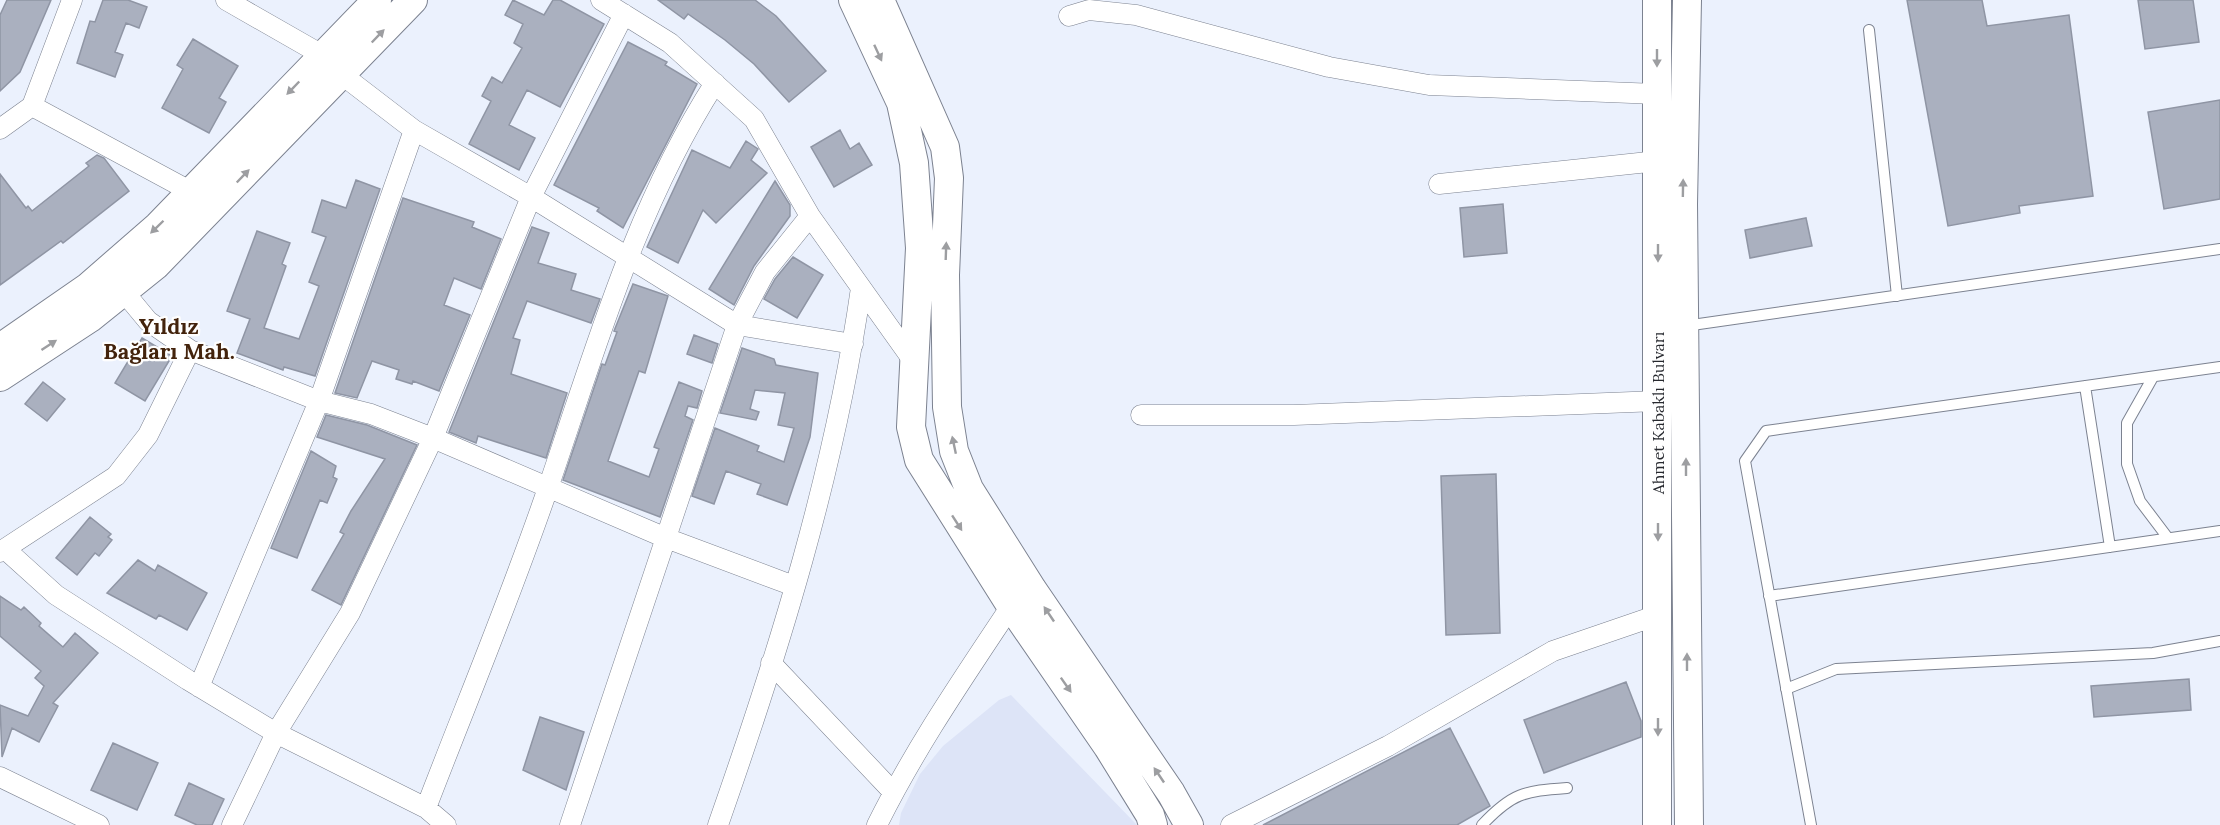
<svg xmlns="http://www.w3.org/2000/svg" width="2220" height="825" font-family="Lora,serif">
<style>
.built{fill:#dde4f7}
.building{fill:#aab0bf;stroke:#8f95a4;stroke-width:1.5}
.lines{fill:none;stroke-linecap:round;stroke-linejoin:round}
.lane-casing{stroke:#7c8290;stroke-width:12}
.street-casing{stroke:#7c8290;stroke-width:21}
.secondary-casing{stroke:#7c8290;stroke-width:30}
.lane{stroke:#fff;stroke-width:10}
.street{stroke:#fff;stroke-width:20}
.secondary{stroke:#fff;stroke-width:28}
.oneway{fill:#9d9ea1}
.labels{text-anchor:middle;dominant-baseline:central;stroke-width:4.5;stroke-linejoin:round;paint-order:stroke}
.street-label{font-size:16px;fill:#26282e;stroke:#fefefe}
.district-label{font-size:22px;font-weight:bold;fill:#43230c;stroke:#fefefe}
</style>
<rect width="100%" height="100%" fill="#ebf1fd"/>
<path class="built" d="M1011 695 1137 825H899L901 813 920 774 943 746 999 700Z"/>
<path class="building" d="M7 0H51L20 72 0 91V15Z
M103 0H128L147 7 139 28 126 23 115 52 123 55 115 77 77 63 90 21 95 22Z
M513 0 544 15 553 0H560L604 24 560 107 527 90 509 125 535 138 519 170 469 144 491 101 482 96 492 77 502 83 522 48 514 43 523 24 505 15Z
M658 0H755L776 16 826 71 789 102 754 64 725 40 688 14 684 19Z
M1907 0H1982L1987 26 2069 15 2093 196 2019 206 2020 213 1948 226Z
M2138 0H2193L2199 42 2145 49Z
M193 39 238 66 219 98 226 102 209 133 162 108 183 69 177 65Z
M628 42 667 62 665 65 697 84 623 228 597 211 599 208 554 185Z
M2220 100V199L2164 209 2148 112Z
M840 130 850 149 859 143 872 165 834 187 811 147Z
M746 141 758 149 751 160 767 173 716 223 703 210 678 263 647 247 692 150 730 168Z
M97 155 104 158 129 191 63 243 61 241 0 285V174L26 208 28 206 32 211 89 166 86 163Z
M356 180 380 189 315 376 284 367 283 370 237 353 250 319 227 311 257 231 290 243 282 264 286 266 264 328 299 339 319 286 309 282 326 237 312 232 322 200 346 208Z
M775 181 790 205V216L754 266 734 305 709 289Z
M403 198 474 222 472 227 501 239 481 289 454 278 444 305 470 315 439 391 413 381 412 384 396 379 399 370 372 361 357 398 335 393Z
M1503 204 1507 253 1464 257 1460 208Z
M1806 218 1812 246 1750 258 1745 230Z
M532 227 549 233 538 263 576 274 571 290 600 299 591 323 527 301 513 338 520 340 511 374 567 393 546 458 478 436 476 443 449 432Z
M793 257 823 275 797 318 764 299 775 279Z
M633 284 668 296 645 373 639 371 608 461 649 477 659 449 654 447 679 382 702 391 697 408 688 406 685 416 693 420 660 517 563 480 602 364 605 365 617 332 614 331Z
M694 335 718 344 712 363 687 354Z
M142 338 172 356 145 401 115 383Z
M742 348 774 359 776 365 818 373 810 437 787 505 757 494 761 484 726 471 714 504 692 496 715 428 759 446 757 451 784 462 794 428 778 425 785 393 755 390 750 409 759 412 756 420 720 413Z
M43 382 65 399 47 421 25 404Z
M326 415 367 425 417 445 341 605 312 590 344 534 340 532 351 511 385 459 317 437Z
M311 451 336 466 333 477 337 479 327 503 320 500 297 558 271 548Z
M1496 474 1500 633 1446 635 1441 476Z
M90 517 111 534 108 537 112 540 99 556 95 553 77 575 56 558Z
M138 560 155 571 158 565 207 593 187 630 159 615 156 619 107 593Z
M0 596 21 610 24 607 41 623 39 626 63 647 75 633 98 653 53 703 58 706 39 742 12 728 2 757 0 705 28 716 44 686 35 678 41 671 0 636Z
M2189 679 2191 710 2094 717 2091 686Z
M1626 682 1641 721V737L1544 773 1524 720Z
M540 717 584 732 566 790 523 770Z
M1450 728 1490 806 1457 825H1263Z
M113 743 158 763 137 810 91 790Z
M189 783 224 799 212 825H197L175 815Z"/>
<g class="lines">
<defs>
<path id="lane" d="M1869 30 1897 296
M1685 326 2220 249
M2153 377 2127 423V464L2140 501 2168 538
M2085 386 2110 547
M1769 596 2220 531
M1786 689 1836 669 2153 653 2220 641
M1482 825C1512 793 1524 791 1567 788
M1811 825 1745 461 1766 431 2220 367"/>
<path id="street" d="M226 0 324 56
M601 0 670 43 754 119 810 216 914 362
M1069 16 1089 10 1136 15 1329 67 1429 85 1657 94
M341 74 414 130 531 197 737 325 853 344
M32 106 201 197
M0 129 32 106 72 0
M1439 184 1658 161
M124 292 148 321 190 350 319 401 371 414 433 438 666 538 794 586
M1141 415H1294L1658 401
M5 549 56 595 188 680 276 733 426 808 446 825
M0 552 116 476 148 435 190 350
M771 663 893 792
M199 687 319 401 414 130
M0 777 99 825
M426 808C467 701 512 594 549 485 596 348 636 206 715 83
M232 825 276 733 350 613 433 438 531 197 624 14
M570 825 737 325 765 272 810 216
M718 825C779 651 835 471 861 288
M877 825C915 748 964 677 1011 606
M1231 825 1388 746 1553 651 1658 615"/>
<path id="secondary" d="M853 0 901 103 914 163 920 248 911 427 919 460 1011 606 1108 747 1150 815 1153 825
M880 0 945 147 949 178 945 275 947 407 954 451 969 489 1032 589 1171 793 1189 825
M1657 0V825
M1687 0 1683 204 1689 825
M0 348 88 287 158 226 377 0
M0 377 90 318 156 265 413 0"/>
</defs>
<use href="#lane" class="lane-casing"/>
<use href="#street" class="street-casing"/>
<use href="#secondary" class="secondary-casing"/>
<use href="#lane" class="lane"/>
<use href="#street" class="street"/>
<use href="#secondary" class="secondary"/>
</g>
<defs><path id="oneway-solid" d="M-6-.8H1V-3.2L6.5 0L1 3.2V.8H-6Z" transform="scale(1.5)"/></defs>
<g class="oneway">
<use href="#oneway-solid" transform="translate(378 36) rotate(-46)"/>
<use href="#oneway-solid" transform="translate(878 53) rotate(65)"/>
<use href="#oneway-solid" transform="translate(1657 58) rotate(90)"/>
<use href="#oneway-solid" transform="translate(293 88) rotate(134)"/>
<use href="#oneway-solid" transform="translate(243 176) rotate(-46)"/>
<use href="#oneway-solid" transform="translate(1683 188) rotate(-89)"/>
<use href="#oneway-solid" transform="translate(157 227) rotate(136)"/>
<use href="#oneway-solid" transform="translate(946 251) rotate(-88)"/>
<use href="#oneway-solid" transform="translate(1658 253) rotate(90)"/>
<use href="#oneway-solid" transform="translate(49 345) rotate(-33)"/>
<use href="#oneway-solid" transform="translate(954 445) rotate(-102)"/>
<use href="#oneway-solid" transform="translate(1686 467) rotate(-90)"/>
<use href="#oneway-solid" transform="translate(957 523) rotate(57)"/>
<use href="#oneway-solid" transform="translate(1658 532) rotate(90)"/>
<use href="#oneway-solid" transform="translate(1049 614) rotate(-124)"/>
<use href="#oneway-solid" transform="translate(1687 662) rotate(-90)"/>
<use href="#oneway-solid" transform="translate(1066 685) rotate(55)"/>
<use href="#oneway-solid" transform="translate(1658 727) rotate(90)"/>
<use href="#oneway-solid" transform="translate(1159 775) rotate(-124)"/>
</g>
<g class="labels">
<g class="street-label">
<text transform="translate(1658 413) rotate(-90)">Ahmet Kabaklı Bulvarı</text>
</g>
<g class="district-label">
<text x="169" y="326">Yıldız<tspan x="169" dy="25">Bağları Mah.</tspan></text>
</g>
</g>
</svg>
